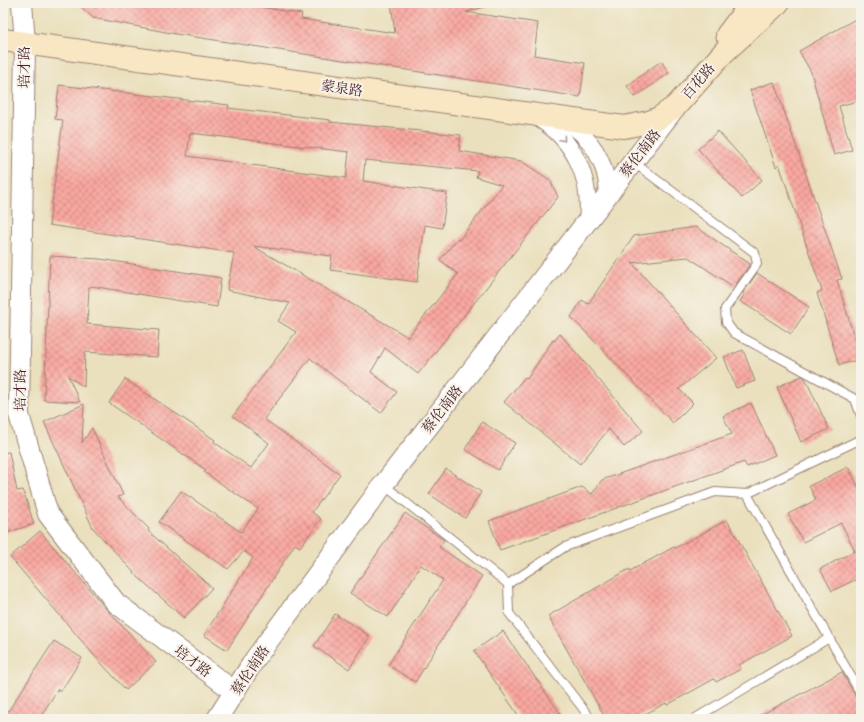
<svg xmlns="http://www.w3.org/2000/svg" width="864" height="722" font-family="'EB Garamond','Noto Serif SC',serif">
<style>
.building{fill:url(#building-cross-hatch);fill-rule:evenodd}
.lines{fill:none;stroke-linecap:round;stroke-linejoin:round}
.service-casing{stroke:#9a8074;stroke-width:10}
.minor-casing{stroke:#9a8074;stroke-width:18}
.tertiary-casing{stroke:#9a8074;stroke-width:22}
.secondary-casing{stroke:#9a8074;stroke-width:24}
.service{stroke:#fff;stroke-width:8}
.minor{stroke:#fff;stroke-width:16}
.tertiary{stroke:#fff;stroke-width:20}
.secondary{stroke:#f9e7c3;stroke-width:22}
.oneway{stroke:#ae9aa0}
.labels{text-anchor:middle;dominant-baseline:central;stroke-width:4;stroke-linejoin:round;paint-order:stroke}
.street-label{font-size:14px;fill:#4a1f2b;stroke:#f7f3e8}
</style>
<defs>
<pattern id="building-cross-hatch" width="8" height="8" patternUnits="userSpaceOnUse"><rect width="8" height="8" fill="#faa8a1"/><path d="M0 0l8 8M0 8l8-8" fill="none" stroke="#cc8883"/></pattern>
</defs>
<rect width="100%" height="100%" fill="#f7f3e8"/>
<filter id="ink" filterUnits="userSpaceOnUse"><feTurbulence type="fractalNoise" baseFrequency=".025" numOctaves="2"/><feDisplacementMap in="SourceGraphic" scale="8" xChannelSelector="R" yChannelSelector="G"/><feConvolveMatrix kernelMatrix="1 2 1 2 8 2 1 2 1" color-interpolation-filters="sRGB"/></filter>
<filter id="wash" filterUnits="userSpaceOnUse"><feTurbulence type="fractalNoise" baseFrequency=".012" numOctaves="4" result="noise"/><feDisplacementMap in="SourceGraphic" scale="16" xChannelSelector="R" yChannelSelector="G"/><feGaussianBlur stdDeviation="0.9" result="paint"/><feColorMatrix in="noise" values="0 0 0 0 0 0 0 0 0 0 0 0 0 0 0 0 0 1.4 0 .05"/><feComposite in="paint" operator="in"/></filter>
<g filter="url(#wash)">
<rect width="100%" height="100%" fill="#eae0bd"/>
<g id="blocks">
<path class="building" d="M77 3H237L302 14 301 19 395 33 391 3H484L485 7 466 12 538 23 534 55 585 63 580 97 176 34 93 18Z
M861 16V100L839 106 852 150 834 155 811 72 799 51Z
M661 61 669 73 635 97 627 86Z
M774 82 842 279 837 280 855 340 861 338V359L839 365 817 293 822 291 779 164 776 167 750 90Z
M59 85 229 105 228 108 330 120V122L461 135 459 151 521 161 550 180 558 197 418 374 385 348 371 372 397 392 381 413 310 358 264 419 340 474 312 512 321 519 300 547 295 544 227 650 204 635 253 558 244 551 228 569 159 522 181 491 241 532 258 509 204 472 206 470 109 403 125 379 215 440 214 442 251 468 269 443 233 416 296 332 278 321 290 303 227 290 234 253 49 225 63 120 55 119ZM190 133 349 152 346 178 187 156ZM365 160 478 171 476 177 502 185 459 240 458 238 440 260 458 274 408 337 253 246 332 256 330 270 417 282 425 225 442 228 447 193 363 181Z
M718 131 762 180 742 198 698 149Z
M696 227 750 264 734 287 688 257 632 263 716 358 679 389 693 403 673 423 571 317 582 300 588 304 634 236Z
M50 256 100 259 221 278 217 307 91 286 89 288 87 324 159 330 157 357 85 352 84 387 68 376 80 402 44 400Z
M757 273 809 307 791 334 740 301 745 294 743 293Z
M560 334 643 431 624 447 609 429 580 464 504 402 525 377 527 379 553 340 554 341Z
M743 350 755 381 736 388 724 357Z
M802 376 805 378 829 429 801 442 777 387Z
M751 403 775 455 747 467 744 462 500 550 489 521 582 487 592 494 602 480 732 434 723 416Z
M84 404 82 443 92 428 123 495 118 497 149 529 148 531 212 588 184 618 138 577 93 528 44 422Z
M482 422 515 443 498 470 465 449Z
M9 452 17 491 23 490 34 524 3 534V453Z
M848 467 861 492V577L832 591 820 569 855 551 841 523 803 542 788 514 816 500 809 486Z
M446 469 481 492 465 518 429 494Z
M405 513 444 540 439 547 482 576 415 682 388 665 443 580 421 565 388 617 350 593Z
M727 520 792 636 739 665 741 669 716 682 714 679 667 705 666 703 636 719H606L548 616 629 569 630 571 674 547 675 548Z
M40 531 107 610 156 662 126 690 92 653 10 557Z
M335 614 370 636 349 669 314 646Z
M503 631 564 719H521L474 651Z
M54 641 82 658 61 691 58 689 39 719H3Z
M842 672 861 707V719H753Z"/>
</g>
</g>
<g filter="url(#ink)">
<use href="#blocks" fill-opacity="0" stroke="#9a8074" stroke-width="1"/>
<g class="lines">
<defs>
<path id="service" d="M633 162 755 253 757 264 725 309 726 322 734 333 855 399 861 416
M861 439 747 494 861 694
M384 485 508 584
M591 719 509 613 508 584 565 547 715 492 747 494
M694 719 829 638"/>
<path id="minor" d="M534 116C574 138 592 177 587 222
M562 120C591 135 607 162 608 195"/>
<path id="tertiary" d="M22 3 25 43 19 415 48 514 116 603 235 692
M217 719 255 659 383 485 674 109"/>
<path id="secondary" d="M727 35 751 3
M3 40 624 127 649 122 659 118 676 106 724 52 778 3"/>
</defs>
<use href="#service" class="service-casing"/>
<use href="#minor" class="minor-casing"/>
<use href="#tertiary" class="tertiary-casing"/>
<use href="#secondary" class="secondary-casing"/>
<use href="#service" class="service"/>
<use href="#minor" class="minor"/>
<use href="#tertiary" class="tertiary"/>
<use href="#secondary" class="secondary"/>
</g>
<defs><path id="oneway-chevron" d="M-2-3.5L2.5 0L-2 3.5" fill="none" stroke-width="1.6" stroke-linecap="round" stroke-linejoin="round"/></defs>
<use class="oneway" href="#oneway-chevron" transform="translate(563 139) rotate(49)"/>
</g>
<g class="labels">
<g class="street-label">
<text transform="translate(24 67) rotate(-90)">培才路</text>
<text transform="translate(698 81) rotate(-49)">百花路</text>
<text transform="translate(342 88) rotate(8)">蒙泉路</text>
<text transform="translate(640 153) rotate(-52)">蔡伦南路</text>
<text transform="translate(20 390) rotate(-90)">培才路</text>
<text transform="translate(442 409) rotate(-52)">蔡伦南路</text>
<text transform="translate(193 661) rotate(37)">培才路</text>
<text transform="translate(250 670) rotate(-56)">蔡伦南路</text>
</g>
</g>
<rect width="864" height="722" fill="none" stroke="#f7f3e8" stroke-width="16"/>
</svg>
